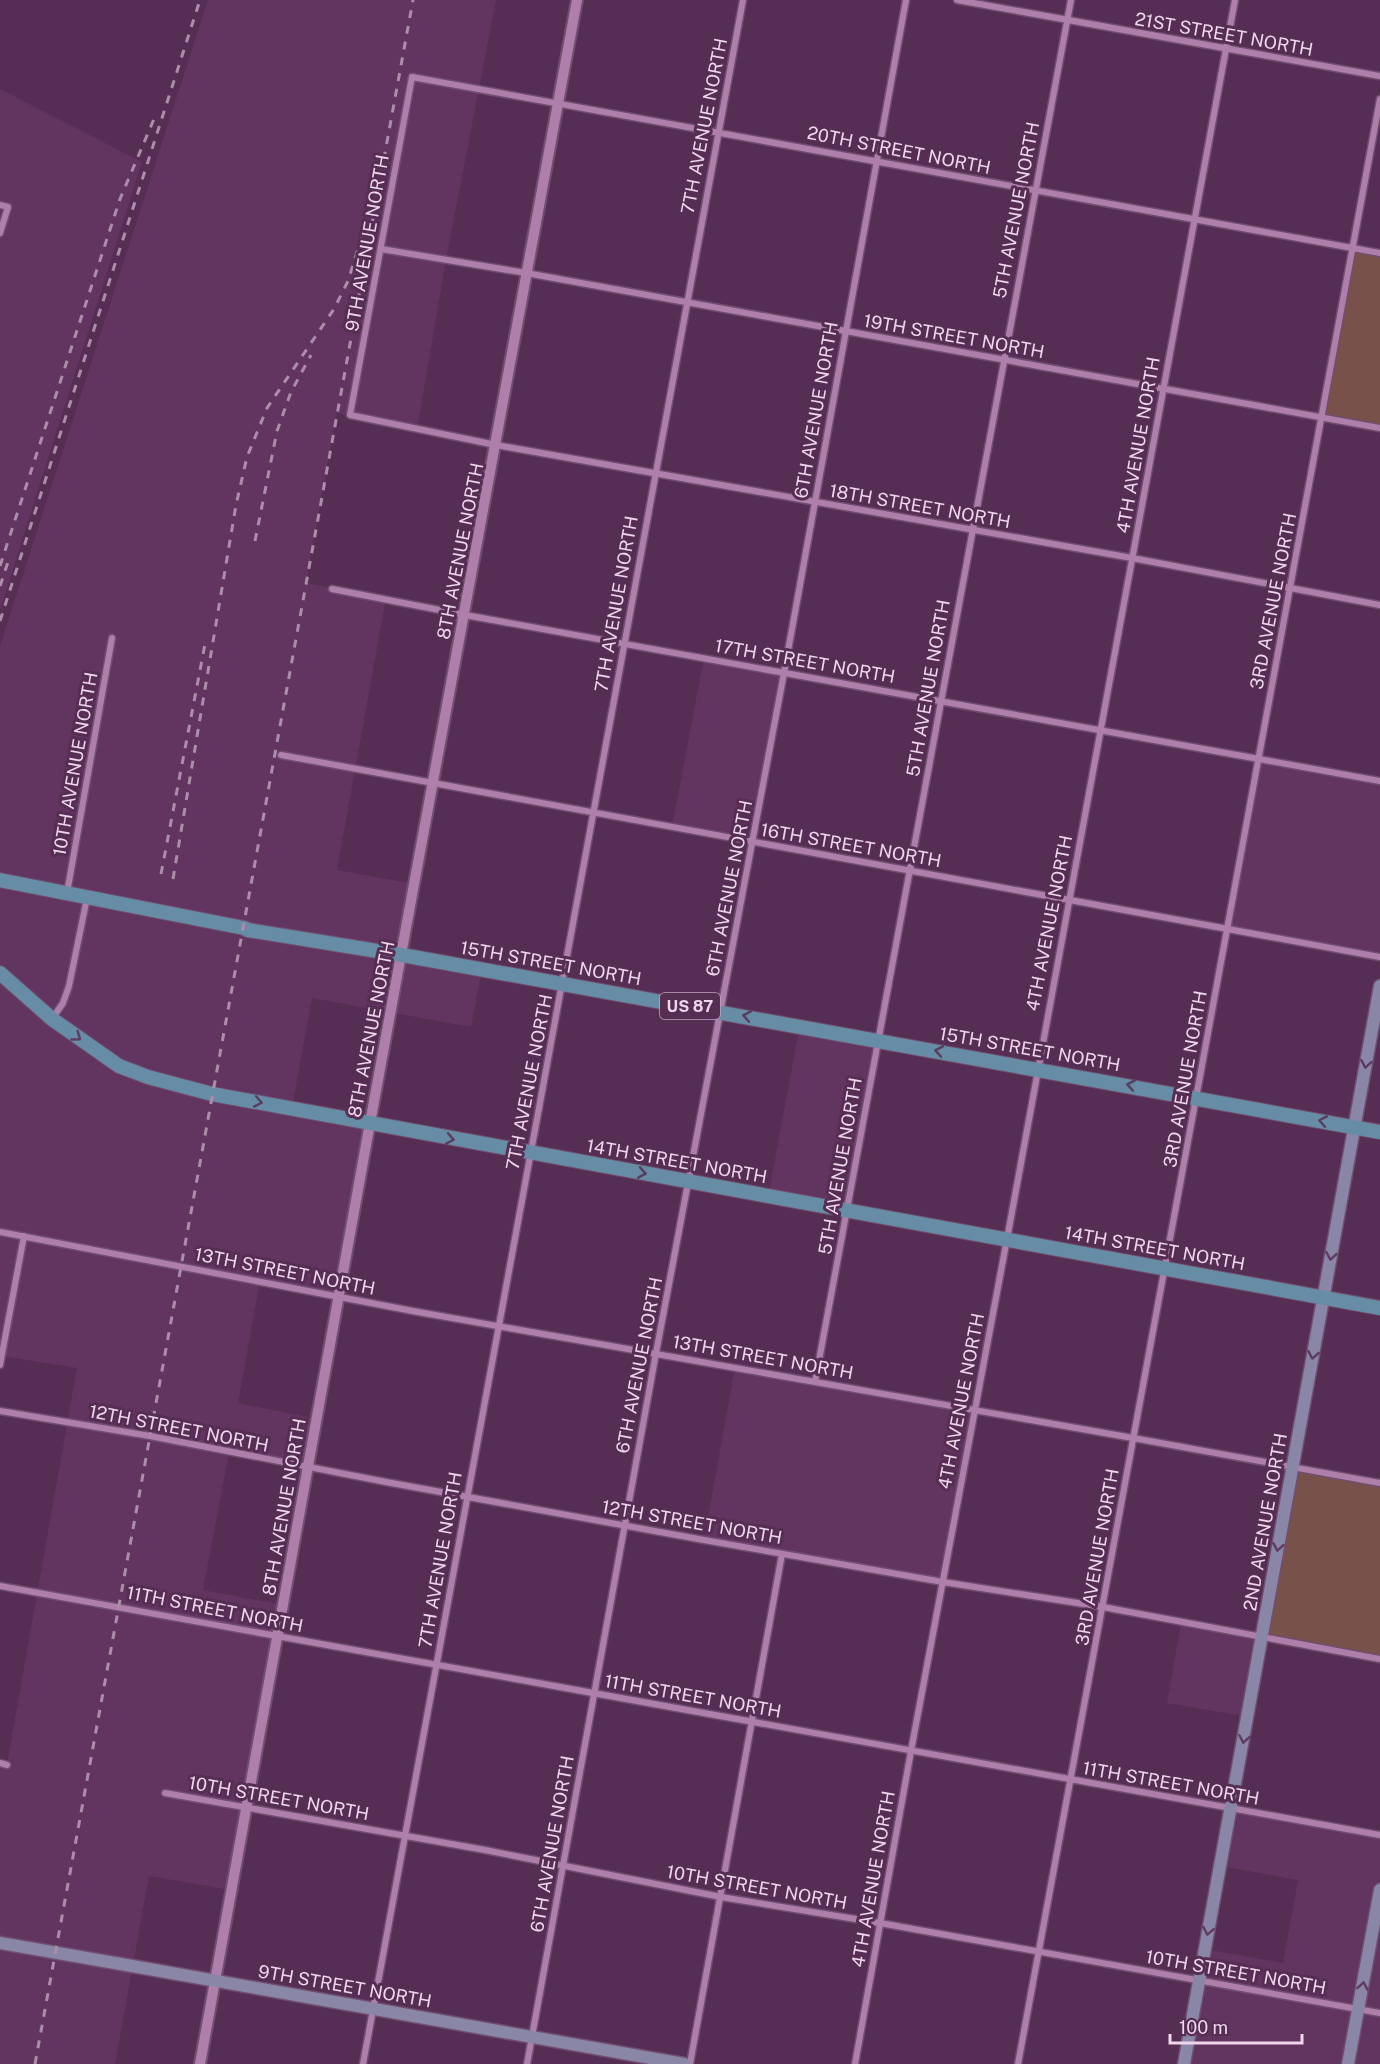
<svg xmlns="http://www.w3.org/2000/svg" width="1380" height="2064" font-family="'Public Sans',sans-serif">
<style>
.built{fill:#623460}
.green{fill:#79514b}
.lines{fill:none;stroke-linecap:round;stroke-linejoin:round}
.minor-casing{stroke:#704e6f;stroke-width:9}
.tertiary-casing{stroke:#704e6f;stroke-width:14}
.secondary-casing{stroke:#704e6f;stroke-width:15}
.primary-casing{stroke:#704e6f;stroke-width:16}
.minor{stroke:#ad7faa;stroke-width:6}
.tertiary{stroke:#ad7faa;stroke-width:10}
.secondary{stroke:#8a86a8;stroke-width:12}
.primary{stroke:#678ca5;stroke-width:14}
.rail{stroke:#ac8daa;stroke-width:3;stroke-dasharray:8 8;stroke-linecap:butt}
.oneway{stroke:#593c60}
.oneway2{stroke:#5e3b61}
.labels{text-anchor:middle;dominant-baseline:central;stroke-width:6;stroke-linejoin:round;paint-order:stroke}
.shield{fill:#562e54;stroke:#c1a4bf;stroke-width:1.5}
.shield-label{font-size:16px;font-weight:bold;fill:#efd6ed}
.street-label{font-size:18px;fill:#efd6ed;stroke:#562e54}
</style>
<rect width="100%" height="100%" fill="#562e54"/>
<path class="built" d="M208 0H496L446 260 417 429 337 413 306 583 386 598 337 870 415 884 402 954 482 969 471 1027 312 998 292 1108 370 1123 339 1297 260 1281 238 1403 317 1419 309 1468 229 1453 203 1590 283 1605 232 1890 149 1876 115 2064H0V1763L7 1764 77 1368 2 1356 0 1365V646Z
M0 89 142 162 0 610Z
M704 658 784 673 753 842 672 827Z
M1259 758 1380 781V957L1228 928Z
M800 1025 878 1040 847 1211 768 1197Z
M735 1367 975 1411 943 1582 704 1540Z
M1181 1623 1262 1638 1248 1717 1167 1703Z
M1231 1809 1380 1835V2064H1184L1205 1949 1283 1963 1298 1880 1220 1866Z"/>
<path class="green" d="M1352 247 1380 253V428L1323 418Z
M1293 1467 1380 1484V1660L1262 1638Z"/>
<g class="lines">
<defs>
<path id="minor" d="M957 0 1380 76
M0 205 8 207 0 233
M381 249 526 273 1380 428
M1380 253 412 77 350 415 496 445 1132 558 1380 605
M332 589 465 615 1380 781
M281 755 1380 957
M67 893 112 638
M52 1019 63 1003 69 986 87 898
M0 1232 418 1312 1133 1438 1380 1483
M0 1365 24 1236
M815 1382 1071 0
M0 1411 150 1436 386 1482 704 1540 943 1582 1103 1607 1380 1659
M0 1586 1380 1835
M0 1763 7 1765
M165 1793 485 1850 721 1897 880 1923 1380 2013
M363 2064 743 0
M527 2064 656 1353 784 673 906 0
M690 2064 782 1554
M855 2064 911 1751 1007 1239 1235 0
M1018 2064 1380 99"/>
<path id="tertiary" d="M200 2064 370 1123 577 0"/>
<path id="secondary" d="M0 1943C228 1982 455 2025 684 2064
M1184 2064 1380 986
M1348 2064 1380 1890"/>
<path id="primary" d="M0 880 244 928 248 930 402 955 1380 1132
M0 973 52 1019 119 1066 148 1077 212 1094 1380 1308"/>
</defs>
<use href="#minor" class="minor-casing"/>
<use href="#tertiary" class="tertiary-casing"/>
<use href="#secondary" class="secondary-casing"/>
<use href="#primary" class="primary-casing"/>
<use href="#minor" class="minor"/>
<use href="#tertiary" class="tertiary"/>
<use href="#secondary" class="secondary"/>
<use href="#primary" class="primary"/>
<path class="rail" d="M255 541 277 431 291 392 311 355
M0 566 120 199 154 119
M0 586 9 559
M0 621 200 0
M161 874 206 639
M173 879 236 505 247 457 267 408 334 309 348 281 362 236
M35 2064 413 0"/>
</g>
<defs><path id="oneway-chevron" d="M-2-3.5L2.5 0L-2 3.5" fill="none" stroke-width="1.6" stroke-linecap="round" stroke-linejoin="round" transform="scale(1.5)"/></defs>
<g class="oneway">
<use href="#oneway-chevron" transform="translate(747 1016) rotate(-170)"/>
<use href="#oneway-chevron" transform="translate(77 1037) rotate(36)"/>
<use href="#oneway-chevron" transform="translate(939 1051) rotate(-170)"/>
<use href="#oneway-chevron" transform="translate(1131 1085) rotate(-170)"/>
<use href="#oneway-chevron" transform="translate(258 1102) rotate(11)"/>
<use href="#oneway-chevron" transform="translate(1323 1121) rotate(-169)"/>
<use href="#oneway-chevron" transform="translate(450 1139) rotate(11)"/>
<use href="#oneway-chevron" transform="translate(642 1173) rotate(10)"/>
</g>
<g class="oneway2">
<use href="#oneway-chevron" transform="translate(1366 1064) rotate(100)"/>
<use href="#oneway-chevron" transform="translate(1331 1256) rotate(100)"/>
<use href="#oneway-chevron" transform="translate(1313 1355) rotate(100)"/>
<use href="#oneway-chevron" transform="translate(1278 1547) rotate(100)"/>
<use href="#oneway-chevron" transform="translate(1244 1739) rotate(100)"/>
<use href="#oneway-chevron" transform="translate(1208 1931) rotate(101)"/>
<use href="#oneway-chevron" transform="translate(1363 1986) rotate(-80)"/>
</g>
<g class="labels">
<rect class="shield" x="660" y="993" width="60" height="26" rx="4.5"/>
<g class="shield-label">
<text x="690" y="1006">US 87</text>
</g>
<g class="street-label">
<text transform="translate(1224 34) rotate(10)">21ST STREET NORTH</text>
<text transform="translate(704 126) rotate(-79)">7TH AVENUE NORTH</text>
<text transform="translate(899 150) rotate(11)">20TH STREET NORTH</text>
<text transform="translate(1016 210) rotate(-79)">5TH AVENUE NORTH</text>
<text transform="translate(367 243) rotate(-80)">9TH AVENUE NORTH</text>
<text transform="translate(954 336) rotate(10)">19TH STREET NORTH</text>
<text transform="translate(816 410) rotate(-80)">6TH AVENUE NORTH</text>
<text transform="translate(1138 445) rotate(-80)">4TH AVENUE NORTH</text>
<text transform="translate(920 506) rotate(10)">18TH STREET NORTH</text>
<text transform="translate(460 551) rotate(-79)">8TH AVENUE NORTH</text>
<text transform="translate(1273 601) rotate(-79)">3RD AVENUE NORTH</text>
<text transform="translate(616 604) rotate(-80)">7TH AVENUE NORTH</text>
<text transform="translate(805 661) rotate(10)">17TH STREET NORTH</text>
<text transform="translate(928 688) rotate(-80)">5TH AVENUE NORTH</text>
<text transform="translate(75 764) rotate(-80)">10TH AVENUE NORTH</text>
<text transform="translate(851 845) rotate(10)">16TH STREET NORTH</text>
<text transform="translate(729 888) rotate(-79)">6TH AVENUE NORTH</text>
<text transform="translate(1049 923) rotate(-79)">4TH AVENUE NORTH</text>
<text transform="translate(551 963) rotate(10)">15TH STREET NORTH</text>
<text transform="translate(371 1029) rotate(-79)">8TH AVENUE NORTH</text>
<text transform="translate(1030 1049) rotate(10)">15TH STREET NORTH</text>
<text transform="translate(1185 1079) rotate(-80)">3RD AVENUE NORTH</text>
<text transform="translate(529 1082) rotate(-79)">7TH AVENUE NORTH</text>
<text transform="translate(677 1161) rotate(10)">14TH STREET NORTH</text>
<text transform="translate(840 1166) rotate(-80)">5TH AVENUE NORTH</text>
<text transform="translate(1155 1248) rotate(10)">14TH STREET NORTH</text>
<text transform="translate(285 1271) rotate(11)">13TH STREET NORTH</text>
<text transform="translate(763 1357) rotate(10)">13TH STREET NORTH</text>
<text transform="translate(639 1365) rotate(-79)">6TH AVENUE NORTH</text>
<text transform="translate(961 1401) rotate(-79)">4TH AVENUE NORTH</text>
<text transform="translate(179 1428) rotate(11)">12TH STREET NORTH</text>
<text transform="translate(284 1507) rotate(-80)">8TH AVENUE NORTH</text>
<text transform="translate(692 1522) rotate(10)">12TH STREET NORTH</text>
<text transform="translate(1265 1522) rotate(-80)">2ND AVENUE NORTH</text>
<text transform="translate(1097 1557) rotate(-80)">3RD AVENUE NORTH</text>
<text transform="translate(440 1560) rotate(-80)">7TH AVENUE NORTH</text>
<text transform="translate(215 1609) rotate(11)">11TH STREET NORTH</text>
<text transform="translate(693 1696) rotate(10)">11TH STREET NORTH</text>
<text transform="translate(1171 1783) rotate(10)">11TH STREET NORTH</text>
<text transform="translate(279 1798) rotate(10)">10TH STREET NORTH</text>
<text transform="translate(552 1844) rotate(-80)">6TH AVENUE NORTH</text>
<text transform="translate(873 1879) rotate(-80)">4TH AVENUE NORTH</text>
<text transform="translate(757 1887) rotate(10)">10TH STREET NORTH</text>
<text transform="translate(1236 1972) rotate(10)">10TH STREET NORTH</text>
<text transform="translate(345 1986) rotate(10)">9TH STREET NORTH</text>
</g>
</g>
<path d="M1170 2034v9h132v-9" fill="none" stroke="#efd6ed" stroke-width="3"/>
<text x="1179" y="2034" font-size="18" fill="#efd6ed" stroke="#562e54" stroke-width="4.5" paint-order="stroke">100 m</text>
</svg>
